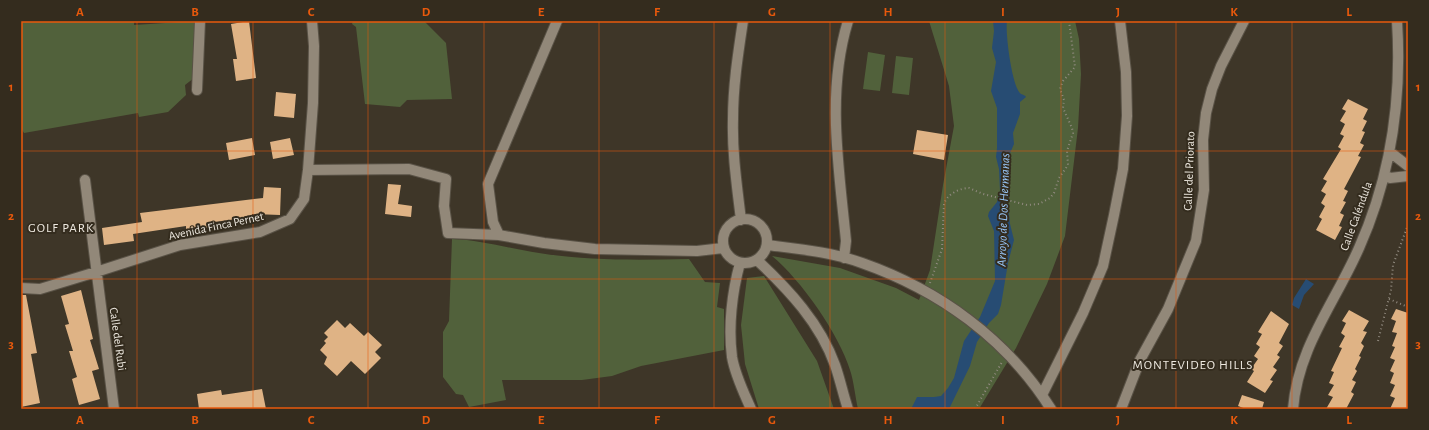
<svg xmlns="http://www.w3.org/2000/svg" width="1429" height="430" font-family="'Alegreya Sans',sans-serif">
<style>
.green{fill:#51613b}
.water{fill:#274c73}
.building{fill:#dfb385}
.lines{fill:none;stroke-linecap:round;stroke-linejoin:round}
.minor-casing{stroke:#595246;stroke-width:12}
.path{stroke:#928b80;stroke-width:2;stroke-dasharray:1 3;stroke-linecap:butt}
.minor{stroke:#928879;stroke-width:10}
.grid{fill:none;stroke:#e8590c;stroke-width:1;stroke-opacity:0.55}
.labels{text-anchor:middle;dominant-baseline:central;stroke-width:4;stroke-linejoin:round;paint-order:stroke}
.street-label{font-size:12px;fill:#ede8df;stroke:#342c1e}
.water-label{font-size:13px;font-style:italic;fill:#98c6f9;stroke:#342c1e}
.neighbourhood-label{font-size:13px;letter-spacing:1px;fill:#ede8df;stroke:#342c1e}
.neatline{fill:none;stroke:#e8590c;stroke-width:1.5}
.grid-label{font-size:13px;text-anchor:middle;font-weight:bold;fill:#e8590c}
</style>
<rect width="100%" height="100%" fill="#3e3628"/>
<path class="green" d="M21 21H134V25L196 21 194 78 185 85 186 95 168 112 139 117 138 113 24 133 21 128Z
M353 21H424L446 43 452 99 407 100 400 107 365 104 356 27 352 24Z
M929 21H1075L1079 39 1081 74 1078 128 1065 236 1047 284 1016 348 979 409H858C855 396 854 382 850 370 839 334 801 280 772 256L840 268 896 288 919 300 930 270 943 185 954 126 949 86Z
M868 52 885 55 880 91 863 89Z
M896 56 913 58 909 95 892 93Z
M452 239C482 240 510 249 539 253 589 261 639 260 689 259L705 282 720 283 717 307 724 309V350L641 366 612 376 582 380H502L506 400 469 407 463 395 456 394 443 377V332L449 321Z
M764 276 817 361 834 409H759L745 364 741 325 747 278Z"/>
<path class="water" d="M993 21H1007C1005 32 1012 88 1021 94 1023 95 1025 95 1026 97L1020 102V114L1013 133 1014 144 1008 158V185L1010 190 1008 204 1010 224 1014 240 1008 263 1001 305 998 314 989 323 977 342 970 366 949 409H911L917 397H934L941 396 948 388 954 378 964 341 980 317 995 281 994 231 988 216 989 212 997 202 1000 191 999 169 996 157 997 148V108L991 91 996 62 992 48 994 31Z
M1306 279 1314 284 1304 295 1299 309 1292 305 1294 298Z"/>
<path class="building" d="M249 21 256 78 236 81 233 59H237L231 24Z
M276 92 296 94 294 118 274 116Z
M1348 99 1368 109 1363 119 1367 121 1362 131 1365 132 1360 143 1364 145 1358 156 1361 157 1344 189 1348 191 1343 201 1346 202 1340 213 1344 215 1339 226 1342 227 1335 240 1316 230 1322 219 1319 217 1325 206 1321 203 1326 194 1321 191 1327 181 1323 179 1341 149 1338 147 1344 136 1340 134 1345 124 1340 121 1346 111 1342 109Z
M917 130 948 135 944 160 913 154Z
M252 138 255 155 229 160 226 143Z
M290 138 294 155 273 159 270 142Z
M388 184 401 185 398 204 412 206 411 217 385 214Z
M264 187 281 188 280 215 252 214V217L214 222 215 227 186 230V226L133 234 134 241 104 245 102 228 142 222 140 213 263 198Z
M81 290 93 339 90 340 99 369 92 371 100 399 79 405 72 379 77 377 69 351H73L65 325 69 324 61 296Z
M21 295H26L37 353 31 354 40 403 21 407Z
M1396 309 1408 313V409H1390L1395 398 1390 396 1395 385 1390 383 1394 373 1390 371 1395 360 1390 358 1395 347 1392 346 1397 333 1392 332 1396 321 1391 319Z
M1349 310 1369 321 1363 331 1367 332 1361 343 1364 346 1359 356 1361 357 1355 369 1357 371 1352 380 1356 382 1351 392 1354 394 1346 409H1326L1333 397 1328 395 1334 385 1329 383 1334 372 1331 371 1342 348 1339 347 1345 336 1341 333 1346 323 1342 321Z
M1271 311 1289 324 1279 343 1283 346 1277 355 1280 357 1273 367 1277 370 1270 380 1273 381 1265 393 1247 382 1254 371 1251 369 1258 359 1254 356 1260 347 1256 344 1262 334 1258 332Z
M337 320 345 328 350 323 364 336 368 332 382 345 375 352 381 358 365 374 351 361 337 376 324 364 327 357 320 350 326 343 324 341 328 337 324 333Z
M262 389 266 409H199L197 394 221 390 222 395Z
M1242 395 1264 402 1262 409H1246L1238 406Z"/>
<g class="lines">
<defs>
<path id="minor" d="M197 90 200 21
M1390 152 1408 166
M308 170 409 169 446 179 444 206 448 233 499 235 544 243 595 249 697 251 723 248
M1385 175 1390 178 1408 176
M85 180 114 409
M723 241a22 22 0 1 1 44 0a22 22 0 1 1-44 0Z
M741 220C737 186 732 153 733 119 733 86 738 54 743 21
M499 235 493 222 488 184 557 21
M767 245C799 249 832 252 862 263 939 290 1007 339 1051 409
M844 258 846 241C839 168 826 93 848 21
M757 260C789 290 820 323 835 365 840 379 843 394 848 409
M740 263C732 292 728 327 732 357 735 375 744 393 751 409
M21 288 40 289 96 272 180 245 260 232 290 219 304 199 308 170 313 103 314 46 312 21
M1042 395 1083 313 1103 266 1114 215 1123 169 1127 116 1126 72 1120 21
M1121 409 1140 360 1168 309 1196 241 1204 190 1203 140 1206 113 1212 89 1221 66 1244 21
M1293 409C1298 347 1335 303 1359 248 1391 176 1402 99 1397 21"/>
</defs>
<use href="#minor" class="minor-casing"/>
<path class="path" d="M930 283 942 249 944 204C947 194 960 188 969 188L983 194 1027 205 1039 204 1050 198 1054 193 1059 178 1068 165 1067 151 1073 133 1072 128 1063 108 1064 100 1060 89 1063 81 1075 67 1069 21
M1389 299 1408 307
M1378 341 1391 290 1393 265 1408 225
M975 409 1002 362"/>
<use href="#minor" class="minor"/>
</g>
<path class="grid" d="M137 21V409M253 21V409M368 21V409M484 21V409M599 21V409M714 21V409M830 21V409M945 21V409M1061 21V409M1176 21V409M1292 21V409M21 151H1408M21 279H1408"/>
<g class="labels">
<g class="street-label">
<text transform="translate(1189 171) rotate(-88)">Calle del Priorato</text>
<text transform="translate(1356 216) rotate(-70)">Calle Caléndula</text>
<text transform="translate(216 226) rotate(-12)">Avenida Finca Pernet</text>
<text transform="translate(118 339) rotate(82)">Calle del Rubi</text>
</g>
<g class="water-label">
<text transform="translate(1004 210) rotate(-88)">Arroyo de Dos Hermanas</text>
</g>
<g class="neighbourhood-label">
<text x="61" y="228">GOLF PARK</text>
<text x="1193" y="365">MONTEVIDEO HILLS</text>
</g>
</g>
<rect width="1429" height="430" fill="none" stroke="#342c1e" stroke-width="44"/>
<rect x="22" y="22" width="1385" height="386" class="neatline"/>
<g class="grid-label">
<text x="80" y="16">A</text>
<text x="195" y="16">B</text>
<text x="311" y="16">C</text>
<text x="426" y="16">D</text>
<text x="541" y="16">E</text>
<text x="657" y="16">F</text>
<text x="772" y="16">G</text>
<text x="888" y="16">H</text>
<text x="1003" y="16">I</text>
<text x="1118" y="16">J</text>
<text x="1234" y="16">K</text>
<text x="1349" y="16">L</text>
<text x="11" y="91">1</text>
<text x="1418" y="91">1</text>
<text x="11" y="220">2</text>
<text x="1418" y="220">2</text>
<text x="11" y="348">3</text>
<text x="1418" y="348">3</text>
<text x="80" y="424">A</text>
<text x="195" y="424">B</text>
<text x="311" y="424">C</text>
<text x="426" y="424">D</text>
<text x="541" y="424">E</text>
<text x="657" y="424">F</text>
<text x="772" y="424">G</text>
<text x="888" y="424">H</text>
<text x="1003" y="424">I</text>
<text x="1118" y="424">J</text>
<text x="1234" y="424">K</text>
<text x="1349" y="424">L</text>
</g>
</svg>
